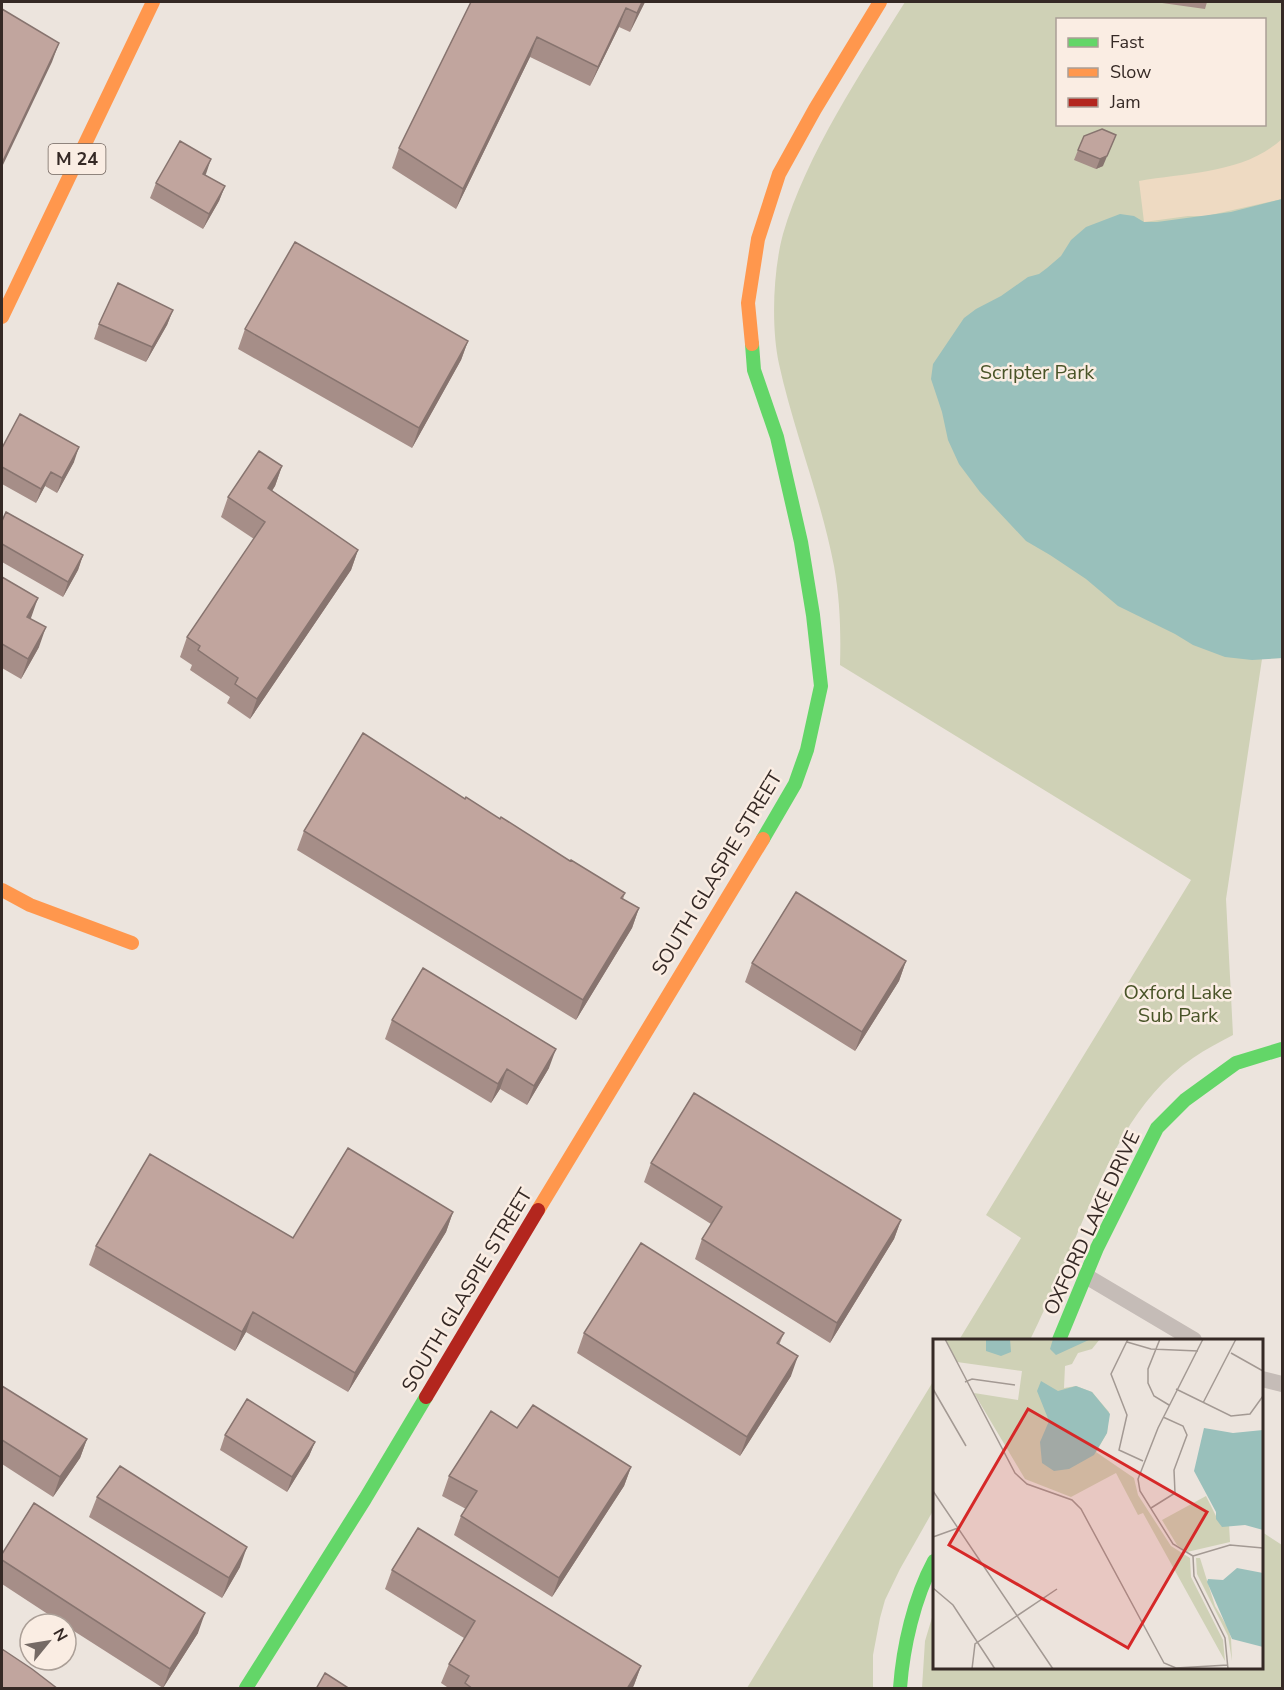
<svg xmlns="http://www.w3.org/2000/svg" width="1284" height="1690" font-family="'Nunito Sans',sans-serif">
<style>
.green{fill:#cfd1b6;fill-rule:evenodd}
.sand{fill:#eedac2}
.water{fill:#99c0bb}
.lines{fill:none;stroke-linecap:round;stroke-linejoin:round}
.street{stroke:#c5bcb7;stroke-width:16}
.fast{stroke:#63d668;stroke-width:14}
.slow{stroke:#ff974d;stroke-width:14}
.jam{stroke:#b3261e;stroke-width:14}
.wall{fill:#a68e88}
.shaded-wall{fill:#87746f}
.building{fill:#c1a59e;stroke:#87746f;stroke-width:1.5}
.labels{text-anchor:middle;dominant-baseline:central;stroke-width:5;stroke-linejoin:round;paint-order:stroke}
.shield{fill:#faede3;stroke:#70645e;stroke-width:1.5}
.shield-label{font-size:18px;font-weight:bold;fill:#352925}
.park-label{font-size:20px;fill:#495428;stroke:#faede3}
.street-label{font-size:20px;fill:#352925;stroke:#faede3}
.inset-road{fill:none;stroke:#a39993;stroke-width:1.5}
.view{fill:#d62828;fill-opacity:0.15;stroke:#d62828;stroke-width:3}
.inset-edge{fill:none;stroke:#352925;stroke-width:3}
</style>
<rect width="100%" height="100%" fill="#ece4dd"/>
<path class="green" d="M905 2H1282V658L1262 659 1226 899 1233 1035C1220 1042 1206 1049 1193 1058 1134 1098 1107 1164 1080 1227 1064 1265 1048 1303 1030 1340H959L1021 1238 986 1215 1191 880 840 665C841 632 840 599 834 566 821 498 794 432 779 364 771 327 773 271 783 234 806 155 862 71 905 2ZM1058 20H1264V124H1058Z
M934 1380V1509L900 1569 885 1600 880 1618 873 1655V1688H747Z
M1262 1532 1282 1545V1688H922L925 1641 934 1611V1668H1262Z"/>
<path class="sand" d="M1282 139V199L1206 216H1188L1144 222 1139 181C1188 172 1243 174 1282 139Z"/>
<path class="water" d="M1282 199V658L1252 660 1225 657 1193 645 1175 634 1118 606 1086 579 1050 555 1026 541 980 492 959 464 948 440 942 412 931 379 933 364 964 318 976 309 1001 296 1028 277 1039 274 1047 268 1061 256 1071 240 1086 227 1120 214 1134 216 1144 222H1157L1231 212Z"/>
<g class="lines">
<path class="street" d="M1086 1276 1194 1340
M1262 1379 1282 1384"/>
<path class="fast" d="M752 344 754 370 777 437 801 542 813 615 821 686 807 750 795 784 763 839
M1059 1340 1097 1248 1157 1128 1185 1100 1236 1063 1282 1049
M246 1688 365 1499 426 1397
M900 1688C903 1647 914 1598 934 1561"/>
<path class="slow" d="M2 317 153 2
M752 344 748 303 758 239 779 174 815 109 880 2
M2 890 30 905 132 943
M538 1210 763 839"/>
<path class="jam" d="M426 1397 538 1210"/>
</g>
<path class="wall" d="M471 2H645L630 32 619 27 590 86 530 57 456 209 392 168 399 148Z
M1155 2H1207L1205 9Z
M1102 129 1103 166 1096 169 1074 160 1078 150Z
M205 175 225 186 219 201 203 229 150 198 156 183Z
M173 310 167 325 146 362 94 339 99 324Z
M245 329 468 341 461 360 412 448 238 349Z
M2 448 74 462 57 493 45 486 36 503 2 484Z
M282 466 275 486 272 491 358 550 351 570 250 719 227 703 230 697 190 670 192 665 180 657 187 637 254 539 221 517 228 497Z
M2 521 83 555 78 570 63 597 2 562Z
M2 577 30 618 39 647 21 679 2 668Z
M465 799 625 893 623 899 639 908 632 928 576 1020 297 850 304 831Z
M906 961 899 981 855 1051 745 982 752 963Z
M392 1020 549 1068 527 1105 500 1089 491 1103 385 1039Z
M651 1163 901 1220 894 1239 830 1343 695 1259 702 1239 711 1224 644 1182Z
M453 1212 446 1232 348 1392 246 1332 235 1351 89 1265 96 1246 293 1238Z
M584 1333H784L779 1345 791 1376 740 1456 577 1353Z
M2 1386 87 1439 80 1458 53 1497 2 1464Z
M517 1428 631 1467 624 1486 552 1597 454 1535 461 1516 466 1509 442 1496 449 1476Z
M225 1435 315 1442 309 1456 287 1492 220 1450Z
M97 1497 240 1567 222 1598 89 1517Z
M2 1554 198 1633 163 1688 66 1626V1624H63L2 1584Z
M392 1570 641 1666 634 1685 632 1689H450L441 1683 449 1664 464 1638 385 1589Z"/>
<path class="shaded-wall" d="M642 2H645L630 32 637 13Z
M626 8 619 27 590 86 598 67Z
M537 37 530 57 456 209 463 189Z
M59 43 52 62 2 167V163Z
M1116 135 1103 166 1096 169 1100 159Z
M211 159 206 174 197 188 203 174Z
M225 186 219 201 203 229 209 214Z
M173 310 167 325 146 362 152 347Z
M468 341 461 360 412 448 419 428Z
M79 447 74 462 57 493 62 478Z
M282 466 275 486 260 508 268 488Z
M51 472 45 486 36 503 41 489Z
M358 550 351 570 250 719 257 699Z
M83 555 78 570 63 597 68 582Z
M38 598 31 618 20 636 27 617Z
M46 627 39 647 21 679 28 659Z
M639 908 632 928 576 1020 583 1000Z
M906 961 899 981 855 1051 862 1032Z
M556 1049 549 1068 527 1105 534 1086Z
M507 1069 500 1089 491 1103 498 1084Z
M453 1212 446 1232 348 1392 355 1373Z
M901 1220 894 1239 830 1343 837 1323Z
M253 1312 246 1332 235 1351 242 1332Z
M798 1356 791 1376 740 1456 747 1437Z
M87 1439 80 1458 53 1497 60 1477Z
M315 1442 309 1456 287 1492 292 1477Z
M631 1467 624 1486 552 1597 559 1578Z
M247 1547 240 1567 222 1598 229 1578Z
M205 1613 198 1633 163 1688 170 1669Z
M641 1666 634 1685 632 1689H627Z"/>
<path class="building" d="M471 2H642L637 13 626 8 598 67 537 37 463 189 399 148Z
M2 9 59 43 2 163Z
M1102 129 1116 135 1107 156 1100 159 1078 150 1084 136Z
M180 141 211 159 203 174 225 186 209 214 156 183Z
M295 242 468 341 419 428 245 329Z
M118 283 173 310 152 347 99 324Z
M20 414 79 447 62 478 51 472 41 489 2 467V448Z
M259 451 282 466 268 488 358 550 257 699 235 684 238 678 198 650 200 646 187 637 265 522 228 497Z
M6 512 83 555 68 582 2 544V521Z
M2 577 38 598 27 617 46 627 28 659 2 644Z
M363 733 465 799 466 797 500 819 501 817 570 861 571 860 625 893 621 898 639 908 583 1000 304 831Z
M796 892 906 961 862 1032 752 963Z
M423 968 556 1049 534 1086 507 1069 498 1084 392 1020Z
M694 1093 901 1220 837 1323 702 1239 722 1207 651 1163Z
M348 1148 453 1212 355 1373 253 1312 242 1332 96 1246 150 1154 293 1238Z
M641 1243 784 1333 777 1343 798 1356 747 1437 584 1333Z
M2 1386 87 1439 60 1477 2 1440Z
M247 1399 315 1442 292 1477 225 1435Z
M533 1405 631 1467 559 1578 461 1516 477 1491 449 1476 491 1411 517 1428Z
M120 1466 247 1547 229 1578 97 1497Z
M34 1503 205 1613 170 1669 2 1560V1554Z
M418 1528 641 1666 627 1689H473L465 1683 469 1676 449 1664 475 1621 392 1570Z
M2 1649 32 1669 58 1689H2Z
M325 1673 350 1689H316Z"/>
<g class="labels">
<rect class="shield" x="48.5" y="144" width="57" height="30" rx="4.5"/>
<g class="shield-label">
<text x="77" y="159">M 24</text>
</g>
<g class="park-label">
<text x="1037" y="372">Scripter Park</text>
<text x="1178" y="992">Oxford Lake<tspan x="1178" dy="23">Sub Park</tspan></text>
</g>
<g class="street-label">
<text transform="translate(717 873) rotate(-59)">SOUTH GLASPIE STREET</text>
<text transform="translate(1092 1223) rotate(-65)">OXFORD LAKE DRIVE</text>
<text transform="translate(467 1290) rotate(-59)">SOUTH GLASPIE STREET</text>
</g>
</g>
<g transform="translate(933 1339)">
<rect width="330" height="330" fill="#ece4dd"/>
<path d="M12 0H167L159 10 145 14 139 25 132 27 131 49 143 47 159 53 176 73 174 94 163 113 201 139 205 156 238 207 257 219 258 238 290 301 292 322 210 174 205 176 183 134 138 158 92 140 41 54 85 61 89 32 24 23ZM273 157 283 177 296 185 297 203 254 213 244 206 229 181ZM263 219H267L282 267 295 289 298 299 299 322 295 297 264 235Z" fill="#cfd1b6"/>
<path d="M53 0H77L78 13 68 17 53 12ZM120 0H158L123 16 117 10ZM108 42 125 52 143 47 159 53 177 75 174 94 161 116 136 130 121 132 109 124 107 103 116 82 104 52ZM271 89 300 94 330 91V191L312 186 289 188 283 180V173L261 132ZM304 229 330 234V308L299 300 274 243 275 240 290 241Z" fill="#99c0bb"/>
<path class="inset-road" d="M12 0 82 134 94 145 139 161 148 170 231 324 243 329 295 326M195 0 178 35 194 76 186 111 210 122M227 0 215 30V44L221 57 236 66M270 0 225 89 205 140 207 152 240 205 260 217 261 237 292 299 295 330M194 3 218 10 265 12M298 14 330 32M32 43 39 40 82 46M0 50 33 107M243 50 298 77 317 75 330 57M270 64 303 0M0 152 120 330M218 169 242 154 241 131 254 96 250 87 230 78M0 198 25 189M260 217 297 206 330 209M0 249 20 266 62 330M39 330 42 305 124 250"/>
<path class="view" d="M95 70 274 173 195 309 16 206Z"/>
<rect width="330" height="330" class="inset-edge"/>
</g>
<rect width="1284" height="1690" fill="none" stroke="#352925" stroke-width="6"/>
<rect x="1056" y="18" width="210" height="108" fill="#faede3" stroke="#ab9f97" stroke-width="1.5"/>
<rect x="1068" y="38" width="30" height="9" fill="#63d668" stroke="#ab9f97" stroke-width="1.5"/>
<text x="1110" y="48" font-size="18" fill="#352925">Fast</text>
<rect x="1068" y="68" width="30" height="9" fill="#ff974d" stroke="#ab9f97" stroke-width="1.5"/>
<text x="1110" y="78" font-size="18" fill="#352925">Slow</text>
<rect x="1068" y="98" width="30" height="9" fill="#b3261e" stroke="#ab9f97" stroke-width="1.5"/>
<text x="1110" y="108" font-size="18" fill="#352925">Jam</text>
<g transform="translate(48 1642) rotate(60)"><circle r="28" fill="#faede3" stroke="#ab9f97" stroke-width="1.5"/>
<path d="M0-4.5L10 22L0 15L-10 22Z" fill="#756a65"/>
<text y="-9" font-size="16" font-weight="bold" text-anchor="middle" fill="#352925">N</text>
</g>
</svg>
